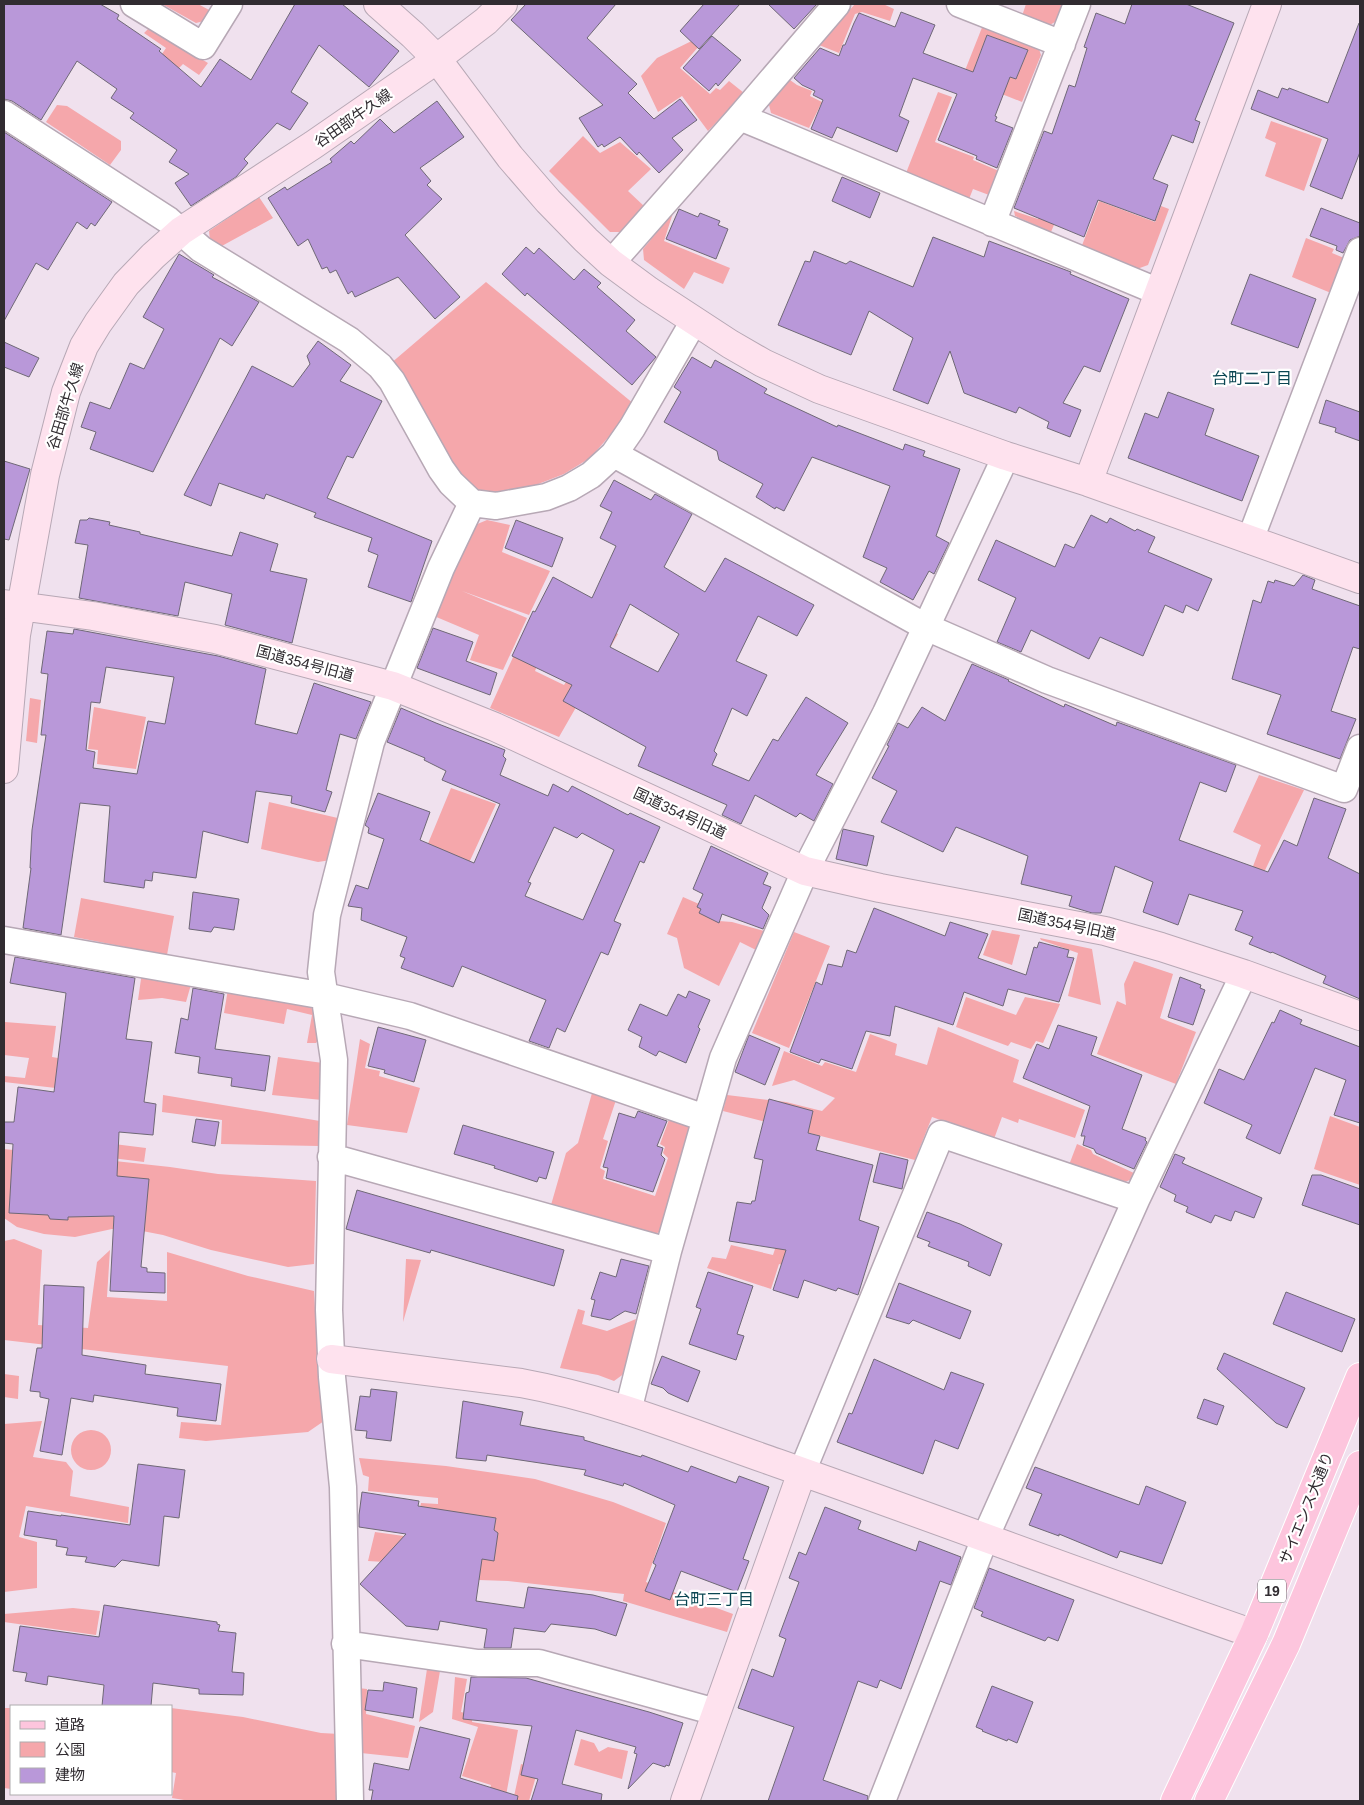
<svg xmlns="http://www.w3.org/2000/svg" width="1364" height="1805" font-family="Helvetica,'Noto Sans JP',sans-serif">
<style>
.green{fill:#f5a7ab;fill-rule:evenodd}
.building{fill:#b998d9;stroke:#6f6876;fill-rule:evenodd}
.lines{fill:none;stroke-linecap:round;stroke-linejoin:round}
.street-casing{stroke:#b7a8b5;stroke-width:29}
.secondary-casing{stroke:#b7a8b5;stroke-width:30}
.primary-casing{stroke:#fff;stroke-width:30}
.street{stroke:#fff;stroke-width:26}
.secondary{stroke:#fee2ee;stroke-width:28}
.primary{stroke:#fdc5dd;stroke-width:28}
.labels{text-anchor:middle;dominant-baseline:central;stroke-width:4.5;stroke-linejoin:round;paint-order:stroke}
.shield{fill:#fff;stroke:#6f6b6f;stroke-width:1}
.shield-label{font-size:14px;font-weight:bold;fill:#312c31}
.street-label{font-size:15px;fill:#312c31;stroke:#fff}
.neighbourhood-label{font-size:16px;fill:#0a4652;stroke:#fff}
</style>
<rect width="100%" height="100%" fill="#f0e1ee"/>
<path class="green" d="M162 4H198L211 11 204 21 196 23Z
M855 4H883L894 9 890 21 862 12 855 14 839 53 819 45Z
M1026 4H1059L1063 5 1055 22 1048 26 1022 16Z
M983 25 1038 46 1041 55 1022 102 962 78ZM987 35 1028 50 1016 79 1001 73 1000 76 975 66Z
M149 28 208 63 199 75 183 64 178 69 156 63 166 48 144 33Z
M712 31 680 68 710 94 716 88 720 90 729 81 744 93 708 131 682 96 658 112 641 76 657 58Z
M790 80 797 85 812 91 810 96 822 102 809 128 771 113 769 105Z
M938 92 952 97 935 142 974 157 973 160 999 171 989 195 973 189 969 199 906 173Z
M57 105 67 106 121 141V150L110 165 46 122Z
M1271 121 1322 139 1304 191 1265 176 1276 143 1265 138Z
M583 136 600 153 620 142 651 169 628 191 645 207 625 232H610L549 171Z
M259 197 273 218 220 247 210 241 209 231Z
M1099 201 1155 222 1161 206 1169 209 1148 265 1137 269 1081 248Z
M1044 206 1061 208 1051 232 1015 216 1014 211 1038 219Z
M673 213 664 241 730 268 723 284 694 272 684 289 644 260 643 249Z
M1306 238 1334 249 1332 253 1344 258 1331 293 1292 277Z
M486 282 634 404 613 432 590 458 564 474 528 488 496 494 475 491 459 474 390 364Z
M487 520 510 525 502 552 550 571 529 615 462 591 527 618 503 670 470 660 479 635 434 616 446 585 475 525Z
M603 626 618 634 559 737 490 708 514 655 537 666 535 671 564 685Z
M30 698 41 700 37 743 26 741Z
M94 707 146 717 136 769 97 764 98 750 88 749Z
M1259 775 1304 790 1252 897 1243 893 1261 845 1233 832Z
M451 788 496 804 468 865 427 846Z
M269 802 342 819 331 860 318 862 261 849Z
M683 897 699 904 719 921 732 922 768 932 758 951 740 942 719 986 684 968 677 938 667 934Z
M81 898 174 916 167 955 74 937Z
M992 930 1020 935 1012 965 983 955Z
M794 932 830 946 789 1048 752 1033Z
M1040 938 1092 949 1101 1005 1068 996 1078 953 1041 940Z
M1134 961 1173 974 1160 1018 1196 1032 1176 1084 1097 1054 1117 1001 1126 1005 1124 984Z
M142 972 192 981 186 1002 162 998 138 1000Z
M228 989 306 1003 320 1016 322 1035 316 1043H307L312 1015 287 1009 284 1024 224 1013Z
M966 997 1016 1015 1025 997 1060 1004 1043 1043 1036 1041 1031 1049 1011 1042 1008 1046 956 1027Z
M5 1022 56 1026 52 1057 76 1061 142 1098 4 1082V1076L25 1078 29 1058 4 1055Z
M938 1027 1019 1060 1013 1082 1085 1110 1075 1138 1019 1119 1018 1123 1002 1117 994 1139 932 1117 915 1160 723 1111 727 1095 786 1102 822 1111 835 1098 794 1080 772 1086 784 1051 822 1066 825 1062 856 1072 870 1034 897 1044 895 1055 927 1065Z
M360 1039 370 1044 365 1068 380 1071 379 1076 420 1088 407 1133 347 1125Z
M278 1057 323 1063 322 1100 272 1095Z
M592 1093 616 1100 603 1139 608 1141 600 1168 605 1171 603 1179 655 1196 668 1158 663 1153 665 1147 660 1144 670 1117 690 1125 692 1133 667 1227 654 1235 551 1205 566 1153 578 1143Z
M163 1095 320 1121 319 1146 221 1144 222 1120 162 1112Z
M1330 1116 1360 1127V1185L1314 1169Z
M114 1144 146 1148 144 1162 112 1158Z
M1077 1144 1091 1150 1093 1154 1136 1174 1135 1178 1125 1182 1069 1165Z
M4 1149 170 1167 218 1174 316 1181 314 1264 288 1267 211 1250 163 1235 132 1229H112L75 1237 44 1234 17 1227 4 1218Z
M14 1239 42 1250 38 1325 88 1328 97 1262 110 1250 107 1297 167 1301V1252L248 1276 314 1291 319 1376 324 1421 308 1432 206 1441 179 1438 181 1422 221 1425 228 1366 4 1340V1241Z
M731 1245 773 1255 776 1246 801 1249 809 1273 779 1264 771 1289 707 1268 712 1257 726 1259Z
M406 1259 421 1260 403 1322Z
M578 1309 585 1311 582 1324 607 1331 636 1319 625 1373 614 1381 598 1375 560 1368Z
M4 1374 19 1376 18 1399 4 1397Z
M42 1421 33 1457 66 1462 73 1471 70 1496 129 1507 128 1523 26 1506 19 1537 37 1542V1588L4 1592V1424Z
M71 1450a20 20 0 1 1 40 0a20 20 0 1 1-40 0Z
M359 1458 446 1466 535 1479 613 1502 666 1523 646 1582 733 1614 727 1632 623 1601 624 1594 508 1581 421 1578 417 1564 368 1561 375 1532 411 1537 418 1517 421 1503 438 1504V1498L368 1491 369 1477 363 1475Z
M73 1608 100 1611 96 1635 4 1622V1614Z
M427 1669 440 1671 433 1712 419 1722Z
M455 1677 467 1679 461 1712 473 1715 472 1722 518 1730 505 1801H486L491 1785 462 1776 478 1727 452 1719Z
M358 1688 367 1689 366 1714 415 1726 408 1758 361 1753Z
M4 1708H11V1789L4 1788Z
M171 1708 243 1717 321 1733 340 1734 341 1801H190L172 1798 176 1773 171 1772Z
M581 1739 594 1743 599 1752 608 1747 628 1751 622 1779 574 1765Z
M521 1764 538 1769 529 1801H513Z"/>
<path class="building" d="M4 4H100L119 15 117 19 161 49 159 51 201 87 220 59 251 80 295 4H342L399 51 369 87 319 45 291 92 308 103 290 130 277 123 244 159 248 163 236 177 191 206 175 183 189 174 169 162 177 150 130 118 134 113 111 98 117 89 77 61 41 120 12 101 4 99Z
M526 4H616L587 38 637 84 628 93 654 119 680 99 697 120 672 138 683 150 659 173 639 152 637 155 620 137 604 147 602 144 598 147 579 118 603 105 511 20Z
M704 4H740L699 49 680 31Z
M768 4H817L794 29Z
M1132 4H1186L1234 23 1195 120 1200 122 1193 143 1172 135 1153 179 1168 185 1155 221 1098 200 1084 237 1014 208 1044 131 1052 134 1069 85 1075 87 1087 48 1084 47 1096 13 1125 24Z
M901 12 935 25 923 53 973 72 987 35 1028 50 1016 79 1010 77 995 116 997 117 995 121 1013 128 997 168 976 159 977 156 938 140 957 94 913 78 899 116 909 121 897 152 837 127 832 138 811 129 823 100 813 95 815 91 802 85 794 78 820 48 839 56 843 45H845L854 23 859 13 895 27Z
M1359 23H1360V152L1342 199 1310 186 1328 139 1251 109 1258 90 1278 98 1282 88 1288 90 1289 88 1328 103Z
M712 36 741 60 718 86 716 83 709 91 683 68Z
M437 101 464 137 420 168 431 181 427 185 442 199 405 235 460 297 435 319 398 277 355 297 352 291 348 294 336 270 330 273 327 267 322 269 308 239 298 246 268 198 285 187 287 190 332 162 330 159 351 141 354 144 380 119 394 133Z
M4 132 112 202 95 226 91 223 87 229 77 222 48 270 36 263 4 321Z
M842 177 880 193 870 218 832 201Z
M1321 208 1360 223V236L1350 240 1343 253 1336 250 1337 246 1310 236Z
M679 209 698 217 700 213 720 221 718 225 728 229 716 259 666 239Z
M933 237 984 257 989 241 1071 272 1070 274 1129 299 1100 372 1084 366 1063 403 1081 410 1070 437 1047 428 1049 422 1019 407 1016 413 964 393 950 351 928 404 893 390 913 338 869 311 851 355 778 325 805 261 810 262 814 251 846 264 850 261 913 287Z
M526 247 534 254 539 248 574 280 584 269 601 283 597 287 635 320 626 331 656 357 632 385 527 293 525 296 502 274Z
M179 254 214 275 212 277 259 302 232 346 220 338 153 472 90 449 96 432 81 427 90 402 110 409 130 363 144 369 164 329 143 317Z
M1250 274 1316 299 1298 348 1231 324Z
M318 341 351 365 340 381 382 401 353 458 347 456 327 498 432 541 411 602 368 587 378 555 368 551 372 538 314 517 316 513 266 494 264 499 219 483 211 506 184 495 252 366 293 387 310 364 307 356Z
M4 342 39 358 29 377 4 367Z
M692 357 711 368 715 360 767 389 764 393 837 427 838 425 903 450 905 444 925 451 923 456 960 469 936 536 949 543 934 574 929 571 913 600 880 582 887 568 863 557 890 486 812 457 784 511 776 507 775 509 756 497 763 484 719 460 717 451 664 422 681 392 674 387Z
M1168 392 1214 409 1205 435 1259 456 1242 501 1128 458 1145 413 1158 418Z
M1326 400 1360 412V441L1335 432 1336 428 1319 423Z
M4 461 30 469 9 540 4 539Z
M614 480 651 500 655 494 692 514 664 567 705 592 725 558 814 605 797 636 758 616 736 661 767 675 747 716 732 708 714 751 717 754 712 765 749 781 773 739 778 741 806 697 848 723 816 775 833 784 814 821 800 813 796 817 755 795 741 824 722 815 727 805 638 766 646 747 563 701 572 685 512 656 533 611 535 612 553 577 592 598 616 546 600 538 612 512 600 506ZM630 604 679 634 658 672 610 647Z
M1091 515 1107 523 1110 518 1135 531 1137 529 1155 537 1148 552 1212 579 1198 611 1186 605 1183 613 1165 605 1143 656 1100 637 1089 659 1031 630 1021 652 997 642 1016 598 978 580 996 540 1055 567 1065 544 1074 548Z
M89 518 110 522 109 525 140 532V534L232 556 240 532 278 544 270 571 307 579 292 643 225 625 232 594 185 582 178 616 79 598 88 545 75 543 80 520H87Z
M516 520 563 538 552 567 505 548Z
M1303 575 1315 580 1312 589 1360 606V649L1353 647 1331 711 1356 719 1340 759 1267 734 1281 695 1232 679 1253 600 1261 603 1268 581 1274 583 1275 580 1294 586Z
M433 628 473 642 466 661 497 673 490 695 417 668Z
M74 629 218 656 266 669 255 724 297 734 314 683 371 702 356 739 340 734 326 790 332 792 325 812 291 803 292 796 256 791 248 843 203 831 196 878 153 872 152 881 145 880 144 888 104 882 110 806 80 803 61 935 23 928 31 868H30L32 830 46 735H41L48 674 41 673 47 631 73 634ZM106 667 174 677 165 724 148 721 137 774 93 768 95 752 86 750 91 702 100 703Z
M972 664 1009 680 1008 681 1064 707 1065 704 1116 726 1117 722 1236 765 1226 792 1200 782 1179 840 1268 872 1284 840 1297 846 1314 798 1346 809 1328 858 1360 874V999L1323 983 1326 976 1272 952 1271 953 1249 944 1253 937 1235 930 1243 911 1189 894 1178 925 1143 912 1153 882 1115 866 1101 913H1092L1069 906 1072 896 1021 884 1028 856 956 827 943 852 881 822 897 791 872 778 889 746 887 745 898 723 908 728 922 707 945 721Z
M401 708 436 723 505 750 503 756 506 759 500 775 548 796 553 784 568 792 572 786 628 815 630 813 660 827 644 863 640 861 614 921 621 924 608 955 601 952 565 1032 557 1028 549 1048 529 1041 546 1000 462 966 453 987 401 968 405 958 400 956 407 937 361 920 362 908 348 906 356 885 368 889 384 839 368 833 369 828 365 825 378 793 430 812 420 840 474 863 500 804 442 780 446 771 424 760 425 758 387 742ZM554 827 577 838 582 833 614 850 583 920 525 896 531 883 528 882Z
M843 829 874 836 867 866 836 859Z
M711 846 768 873 763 884 771 887 762 908 769 915 763 929 722 914 719 923 699 913 701 909 697 907 703 894 693 889Z
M193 892 239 899 234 930 214 927 211 932 189 929Z
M874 908 945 936 950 922 988 934 978 958 1026 975 1034 947 1037 948 1039 942 1069 950 1067 957 1074 958 1059 1002 1008 989 1003 1006 964 992 953 1025 895 1006 890 1036 866 1031 852 1069 821 1059 819 1063 790 1052 816 982 822 985 828 964 842 967 847 950 856 953Z
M15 957 135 978 126 1039 152 1042 144 1102 156 1104 153 1135 119 1132 117 1176 149 1179 141 1267 147 1268V1272L165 1273V1293L110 1291 114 1216 68 1217V1220L50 1219 48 1215 9 1213 13 1144 4 1143V1122H14L18 1087 54 1092 66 993 10 983Z
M1180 977 1201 985 1200 988 1205 990 1193 1025 1168 1017Z
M193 988 224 994 215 1049 270 1056 265 1091 231 1086 232 1078 198 1073 200 1057 175 1053 181 1018 188 1020Z
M689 991 710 1000 698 1027 700 1029 686 1063 659 1051 656 1056 639 1047 642 1037 628 1030 640 1004 667 1016 678 994 686 998Z
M1280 1010 1302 1020 1300 1024 1360 1047V1123L1334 1115 1346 1080 1315 1068 1280 1154 1246 1138 1252 1125 1204 1103 1219 1069 1244 1080 1272 1022 1274 1023Z
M1058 1025 1097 1037 1091 1055 1142 1075 1122 1129 1146 1138 1145 1140 1147 1142 1134 1169 1096 1153 1094 1149 1083 1145 1085 1136H1081L1090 1106 1023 1078 1037 1044 1049 1049Z
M378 1027 426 1040 414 1082 384 1073 385 1070 368 1066Z
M749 1035 780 1048 765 1085 735 1072Z
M769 1099 813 1111 808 1133 820 1136 816 1150 873 1165 859 1220 879 1227 858 1295 838 1288 836 1291 804 1280 798 1298 773 1290 786 1250 729 1241 737 1202 751 1204 752 1201H755L763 1160 754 1158Z
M638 1111 667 1121 657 1146 663 1148 661 1155 665 1159 653 1192 606 1178 608 1168 603 1167 619 1113 635 1118Z
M196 1119 219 1122 215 1146 192 1142Z
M463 1125 554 1152 546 1179 539 1177 537 1182 494 1168 495 1166 454 1154Z
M880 1153 908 1160 902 1189 873 1182Z
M1175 1154 1185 1158 1182 1163 1262 1198 1254 1218 1235 1211 1231 1221 1215 1215 1211 1223 1186 1212 1188 1207 1174 1201 1176 1195 1160 1187Z
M1312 1175H1321L1360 1189V1225L1302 1205Z
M357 1190 564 1250 554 1286 431 1250 430 1253 346 1229Z
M927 1212 960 1224 1002 1244 990 1276 968 1266 969 1262 928 1246 930 1242 917 1237Z
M621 1259 649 1266 636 1314 625 1311 610 1320 591 1316 595 1300 591 1299 600 1272 616 1277Z
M708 1272 753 1286 737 1334 744 1336 736 1360 689 1344 701 1309 696 1307Z
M899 1283 971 1311 960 1339 913 1320 909 1324 886 1317Z
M44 1285 84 1287 82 1355 146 1365 145 1374 221 1384 216 1421 177 1416 178 1408 94 1395 93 1402 71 1398 62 1455 40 1451 49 1399 40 1397V1392L30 1391 37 1348H42Z
M1286 1292 1355 1319 1342 1352 1273 1324Z
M1224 1353 1305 1388 1287 1428 1276 1423 1217 1369Z
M662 1356 700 1371 688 1402 668 1393 663 1388 651 1384Z
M874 1359 944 1390 951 1372 984 1384 958 1449 935 1440 923 1474 837 1442 849 1413 852 1414Z
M371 1389 397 1392 391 1441 366 1438 367 1431 355 1430 360 1396 370 1397Z
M1204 1399 1224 1406 1217 1425 1197 1418Z
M463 1401 523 1412 520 1425 584 1437V1440L641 1457 642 1455 688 1472 691 1466 736 1483 739 1476 769 1487 743 1559 749 1561 737 1592 681 1571 670 1600 645 1591 656 1565 653 1563 675 1505 624 1483 623 1486 584 1475 586 1470 487 1455 486 1461 456 1458Z
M138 1464 185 1470 179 1518 164 1516 159 1566 122 1560 115 1567 85 1562 87 1557 66 1555 68 1548 56 1546 57 1540 24 1535 28 1511 61 1516V1515L130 1525Z
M1035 1467 1139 1505 1146 1486 1186 1502 1162 1564 1120 1551 1117 1558 1059 1534V1536L1029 1525 1042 1494 1026 1488Z
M362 1492 419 1501 418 1506 496 1518 494 1530 498 1533 494 1561 482 1559 476 1601 524 1608 528 1587 593 1595 627 1604 616 1636 595 1629 551 1624 545 1632 514 1628 511 1648H484L487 1629 440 1621 438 1630 406 1626 360 1584 406 1534 359 1527V1515Z
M825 1507 861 1521 858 1529 916 1551 919 1541 961 1557 951 1585 940 1581 901 1689 880 1680 877 1688 858 1681 823 1780 868 1796 867 1801H768L794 1727 738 1708 752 1669 773 1677 786 1639 779 1636 799 1582 789 1578 799 1552 806 1555Z
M989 1568 1074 1600 1058 1641 1048 1637 1045 1641 981 1616 983 1612 974 1608Z
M104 1605 217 1622V1624L220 1625 218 1631 236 1633 232 1672 244 1673 243 1695 199 1694V1689L153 1683 151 1706H102L104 1685 48 1676 47 1685 25 1681 27 1673 13 1671 20 1626 99 1637Z
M471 1677 526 1678 649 1712 683 1723 669 1766 666 1765 665 1767 653 1763 628 1789 637 1754 634 1753 636 1747 576 1730 562 1784 602 1794 601 1801H531L538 1779 521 1775 532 1726 463 1719 466 1693 469 1692Z
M384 1682 417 1688 413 1718 365 1710 368 1690 383 1691Z
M992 1686 1033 1702 1017 1743 1008 1739 1007 1741 982 1731 983 1730 976 1727Z
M420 1727 470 1739 460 1778 518 1796 517 1801H371L373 1790H369L374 1763 409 1770Z"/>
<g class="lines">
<defs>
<path id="street" d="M134 4 203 46 229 4
M960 4 1062 44
M4 114 168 220 201 249 349 340 380 366 392 381 441 469 451 483 472 503 496 506 546 497 569 488 591 475 614 454 632 428 694 321
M740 117 1159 292
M992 223 1077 4
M611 263 740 117 837 4
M614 454 926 627 1047 680 1344 789 1360 748
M1250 540 1360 251
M4 940 325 996 410 1016 705 1118
M331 1157 668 1251
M628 1411 668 1251 723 1058 805 871 886 713 1006 456
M802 1472 941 1134 1136 1200
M345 1644 478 1663H539L716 1712
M350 1801 343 1487 332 1377 329 1310 334 1060 321 972 327 915 371 742 441 568 472 503
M882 1801 985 1538 1136 1200 1244 974"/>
<path id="secondary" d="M378 4 413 35 437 59 510 157 548 201 586 240 611 263 649 291 730 344 763 363 819 389 1006 456 1088 482 1360 579
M1088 482 1267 4
M4 604 93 616 215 639 393 686 495 727 805 871 880 888 1105 931 1161 947 1244 974 1360 1016
M4 769 16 635 45 475 66 392 84 346 98 323 126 284 153 256 181 231 313 145 423 69 486 21 503 4
M331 1359 521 1383C609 1399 693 1434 777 1463 937 1519 1095 1579 1254 1634
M685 1801 802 1472"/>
<path id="primary" d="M1175 1801 1254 1634 1360 1377
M1209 1801 1286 1644 1360 1465"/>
</defs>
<use href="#street" class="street-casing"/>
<use href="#secondary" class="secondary-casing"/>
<use href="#primary" class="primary-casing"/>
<use href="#street" class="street"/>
<use href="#secondary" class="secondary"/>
<use href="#primary" class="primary"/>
</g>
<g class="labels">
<rect class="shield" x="1258" y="1579.5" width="28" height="23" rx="4"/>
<g class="shield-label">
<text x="1272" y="1591">19</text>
</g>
<g class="street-label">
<text transform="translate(353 118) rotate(-35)">谷田部牛久線</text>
<text transform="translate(65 406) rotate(-73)">谷田部牛久線</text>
<text transform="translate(305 663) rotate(15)">国道354号旧道</text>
<text transform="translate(680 813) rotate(25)">国道354号旧道</text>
<text transform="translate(1067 924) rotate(12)">国道354号旧道</text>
<text transform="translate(1306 1508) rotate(-68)">サイエンス大通り</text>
</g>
<g class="neighbourhood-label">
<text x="1252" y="378">台町二丁目</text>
<text x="714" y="1599">台町三丁目</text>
</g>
</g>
<rect width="1364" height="1805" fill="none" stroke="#312c31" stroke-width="10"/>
<rect x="10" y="1705" width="162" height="90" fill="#ffffff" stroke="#adabad"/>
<rect x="20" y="1721" width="25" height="8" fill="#fdc5dd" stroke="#adabad"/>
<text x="55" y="1730" font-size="15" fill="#312c31">道路</text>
<rect x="20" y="1742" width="25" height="15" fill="#f5a7ab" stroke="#adabad"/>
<text x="55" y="1755" font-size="15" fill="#312c31">公園</text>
<rect x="20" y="1768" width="25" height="15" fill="#b998d9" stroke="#adabad"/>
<text x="55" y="1780" font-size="15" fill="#312c31">建物</text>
</svg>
